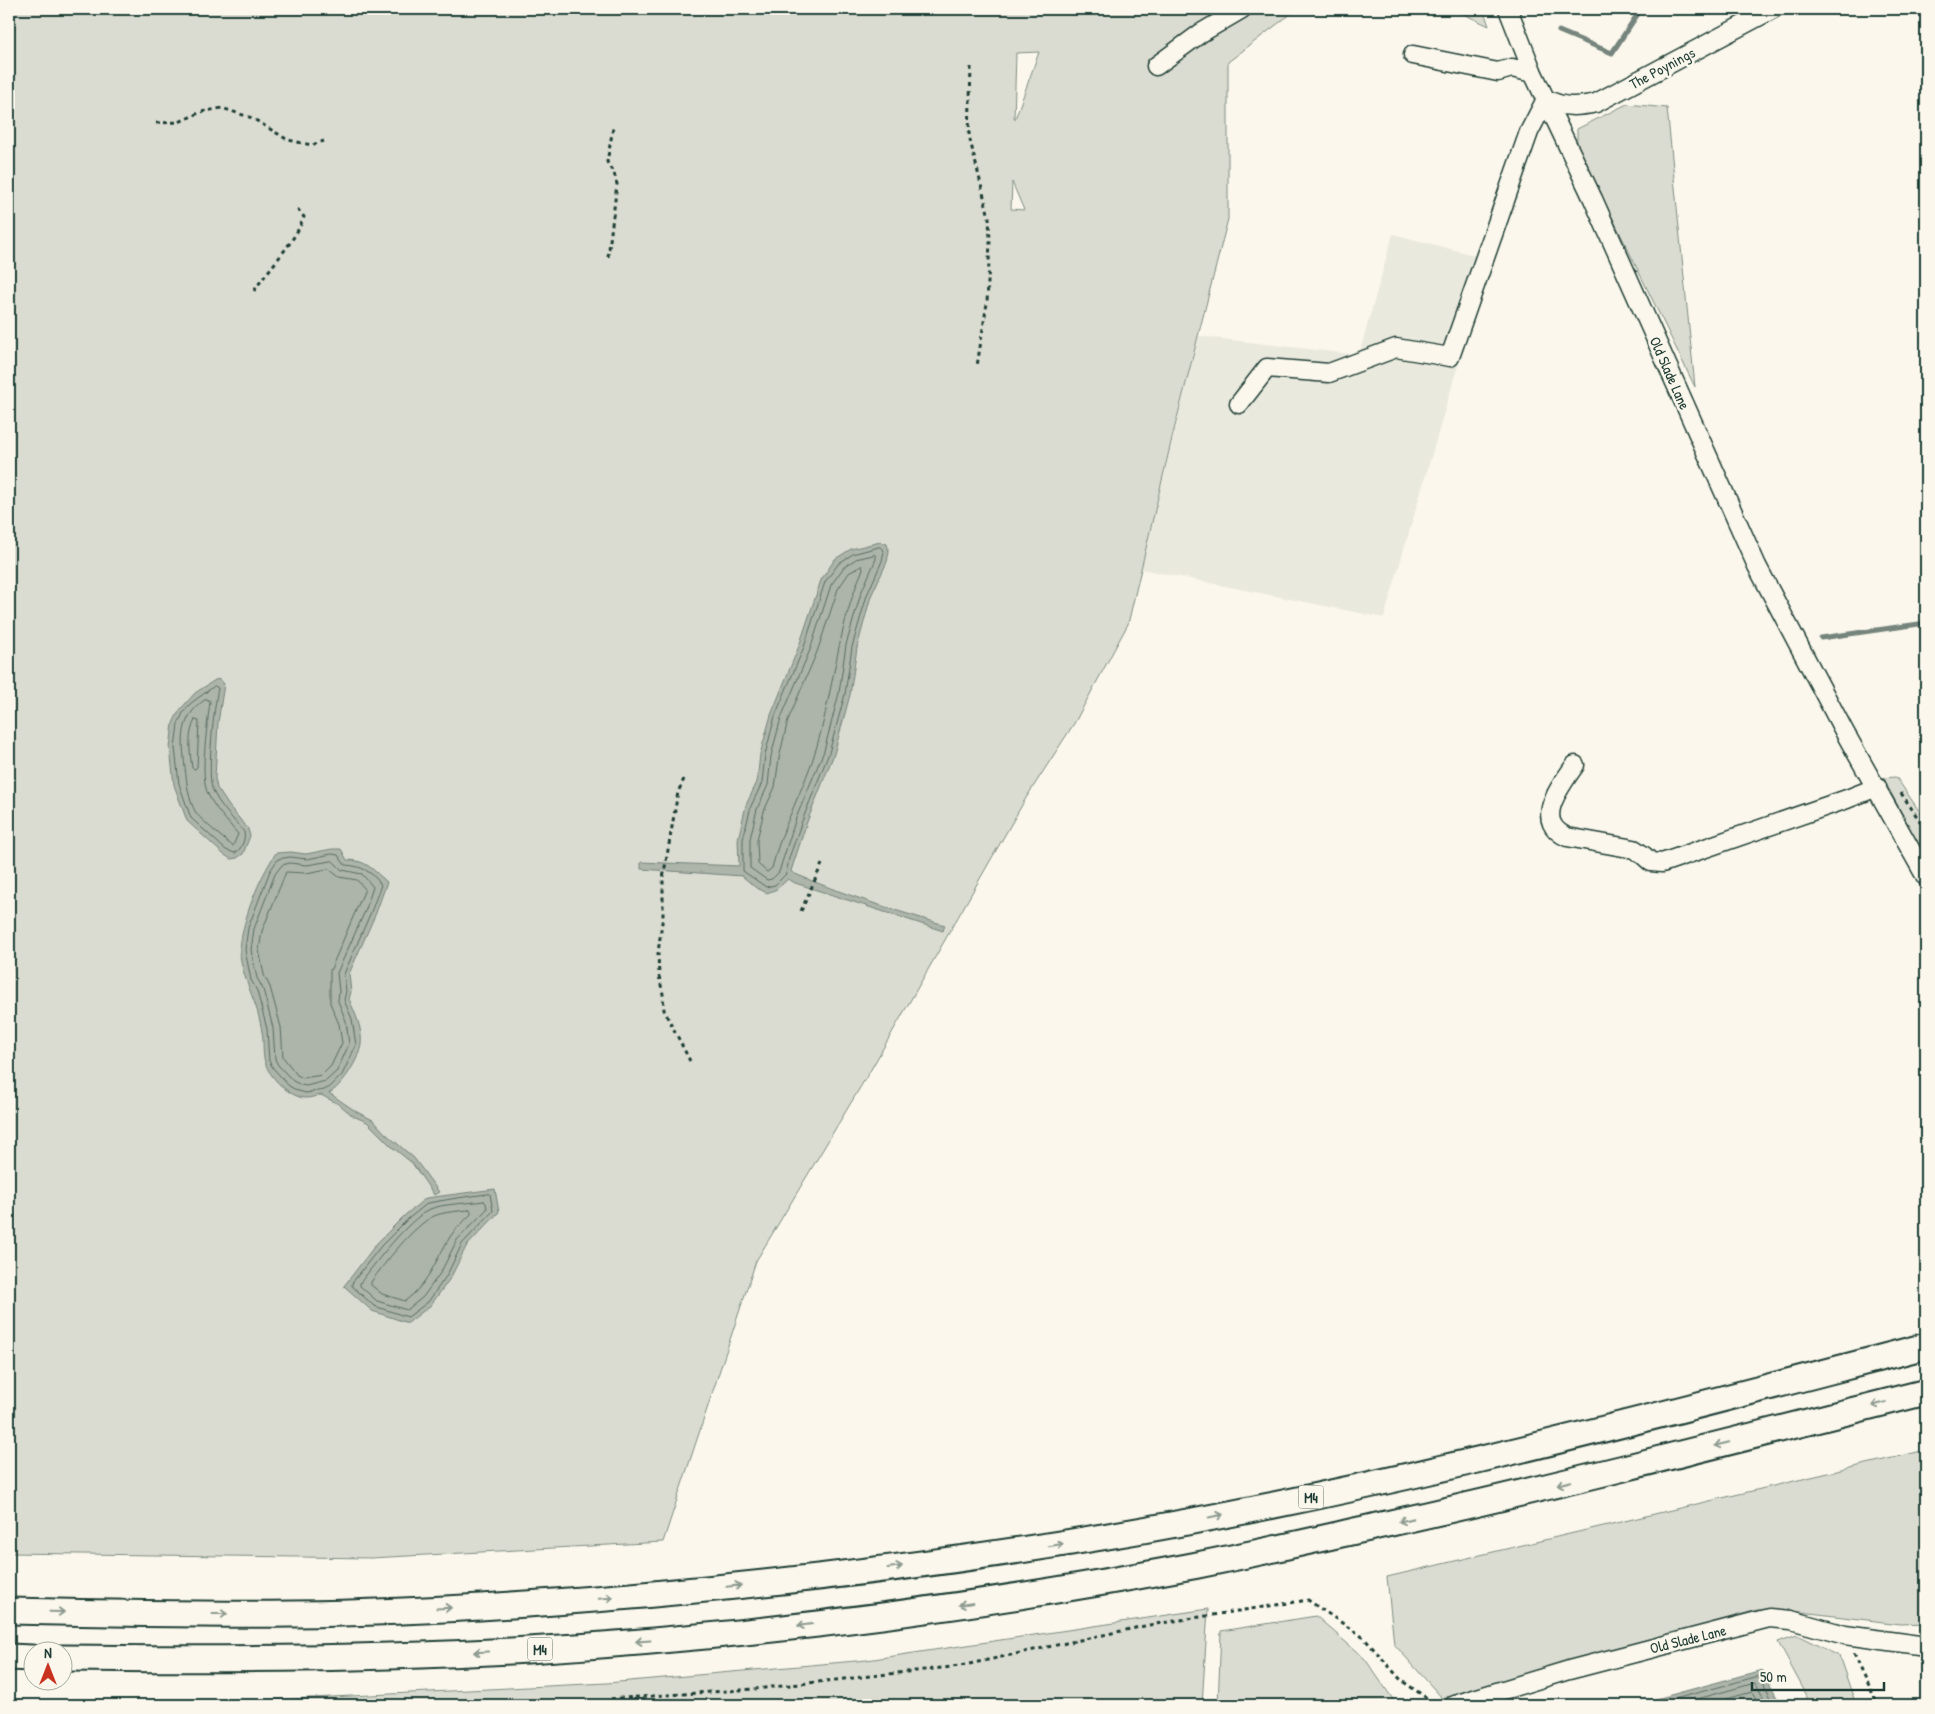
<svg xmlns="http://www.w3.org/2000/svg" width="1935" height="1714" font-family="'Patrick Hand',sans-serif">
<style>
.built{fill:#eae9de}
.green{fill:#dbdcd1;stroke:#7d8c82;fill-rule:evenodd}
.water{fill:#adb4aa;stroke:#74847b}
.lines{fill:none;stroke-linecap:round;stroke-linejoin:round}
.shore{stroke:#586d63;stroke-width:1}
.stream{stroke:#74847b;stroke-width:5}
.minor-casing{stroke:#1f3d34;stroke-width:21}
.highway-casing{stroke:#1f3d34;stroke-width:29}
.path{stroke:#1f3d34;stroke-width:3;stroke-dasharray:4 4;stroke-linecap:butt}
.minor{stroke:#fbf7ec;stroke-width:18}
.highway{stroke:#fbf7ec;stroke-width:25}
.oneway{stroke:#8d9a90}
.labels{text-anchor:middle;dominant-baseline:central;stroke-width:5;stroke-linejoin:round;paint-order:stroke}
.shield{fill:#fbf7ec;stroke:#61756b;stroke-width:1}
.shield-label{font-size:14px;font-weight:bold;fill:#1f3d34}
.street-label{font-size:15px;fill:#1f3d34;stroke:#fbf7ec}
</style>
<rect width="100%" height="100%" fill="#fbf7ec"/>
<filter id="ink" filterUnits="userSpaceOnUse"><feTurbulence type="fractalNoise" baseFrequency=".02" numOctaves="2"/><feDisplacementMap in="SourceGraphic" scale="10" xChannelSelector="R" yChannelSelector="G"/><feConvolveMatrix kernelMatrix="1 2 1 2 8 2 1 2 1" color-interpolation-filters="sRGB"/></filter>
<g filter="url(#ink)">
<path class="built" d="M1393 234 1489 259 1384 618 1141 569 1198 336 1359 355Z"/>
<path class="green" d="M9 9H1297L1228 62V219L1173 434 1128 624 1075 722 1026 798 873 1066 756 1261 663 1542 371 1558 9 1553ZM1039 52 1015 119H1014L1016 53ZM1012 182 1024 210 1011 209Z
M1453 9H1483L1489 26Z
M1627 104 1667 108 1695 387 1577 145V129Z
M1896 777 1926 821V858L1883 778Z
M1926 1450V1623L1900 1624 1802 1612 1757 1610 1442 1698 1394 1644 1387 1577Z
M1208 1609 1202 1705H174L607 1683 867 1660Z
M1316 1616 1365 1659 1397 1705H1218L1221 1631Z
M1797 1635 1839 1656 1856 1705H1812L1778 1642Z"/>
<path class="water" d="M880 542 887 544 889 552 887 562 871 596 857 648 850 695 834 754 807 822 791 871 793 873C842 894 893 910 945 925L943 931 795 883 788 879 777 889 767 893 755 887 742 876 641 869V862L739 866 738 839 746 805 757 782 760 754 771 715 799 646 821 580 835 559 851 549Z
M220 679 224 684 218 723 215 778 217 788 229 806 248 829 250 836 243 854 237 858 231 859 223 854 187 821 174 785 170 748 173 723 179 711 195 693 215 680Z
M332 849H341L347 860C367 860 373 870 387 882L376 913 349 974 351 992 349 999C355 1013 363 1029 361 1045 359 1059 342 1087 329 1093L357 1112 373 1120 385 1133 414 1158 439 1192 434 1195 412 1163 392 1147 367 1122 353 1116 340 1105 321 1095C316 1096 311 1098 306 1098 290 1098 269 1077 265 1062 262 1053 264 1042 262 1032 261 1025 259 1017 257 1010 251 991 239 968 240 948 243 918 259 878 276 853L291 852 306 854Z
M9 914C19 931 13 965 9 984Z
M495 1189 499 1212 466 1247 451 1277 431 1305 408 1323 372 1311 344 1286 377 1243 405 1215 426 1198Z
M1762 1670 1781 1705H1634Z"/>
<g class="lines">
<path class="shore" d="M880 547 884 551 882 561 867 595 852 647 845 694 829 753 802 821 789 858 786 874 775 885 766 887 743 871V839L751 806 762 783 765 755 775 716 804 647 825 582 839 563 853 554Z
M875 555 876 559 861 593 846 645 839 693 824 751 796 818 779 872 772 879 767 880 750 868V839L757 809 768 785 771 756 781 718 810 650 831 585 844 567 856 559Z
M862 566 863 569C838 626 834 687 817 746 805 788 782 825 772 868L767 872 758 864 757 840 764 811 775 787 779 758 788 720 817 652 838 589 849 573Z
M215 686 218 688C214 707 207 771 212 788 218 805 233 818 244 832 246 839 241 850 235 853L226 850 191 818 179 784 175 748 178 724 183 713 190 704Z
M206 699 210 701C208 722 199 776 208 794 215 809 227 821 238 834L233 846C229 844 198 817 196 813 188 799 187 783 185 768 182 739 179 717 206 699Z
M195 720 199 721 197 767 195 769 192 768C190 752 187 735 195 720Z
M332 854 338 855 345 865C361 866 372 871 381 885L371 912 344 974 346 991 344 1000 352 1019 356 1045 342 1075 330 1087 324 1090 306 1093 298 1091 289 1086 273 1068 269 1061 267 1029 257 991 251 980 245 950 248 928 270 871 278 859 290 857 307 859Z
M333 861 342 870 362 874 373 887 366 909 337 973 339 991 338 1001 346 1021 349 1044 337 1071 326 1081 306 1086 301 1085 293 1081 278 1065 275 1059 273 1028 263 989 257 978 251 950 254 929 275 874 282 865 290 863 306 865Z
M329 869 339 877 357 880 365 889 330 971V1003L339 1024 342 1043 331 1066 322 1075 303 1078 297 1075 283 1057 281 1027 270 987 264 975 259 950 262 931 286 872 306 873Z
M490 1194 493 1211 462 1244 447 1275 428 1302 408 1317 374 1306 352 1286V1283L381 1246 408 1219 428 1203 457 1198Z
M484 1201 486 1203 487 1209 457 1240 441 1272 423 1297 407 1310 377 1301 360 1286V1283C377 1261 407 1221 430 1209 441 1204 471 1203 484 1201Z
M469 1210 471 1211V1214C465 1221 455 1229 450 1237 435 1261 429 1283 405 1301L382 1294 371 1285V1282C384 1264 414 1225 434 1216 443 1212 459 1211 469 1210Z
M1653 1705 1759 1676 1775 1705
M1676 1705 1755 1683 1768 1705
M1704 1705 1752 1692 1760 1705"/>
<path class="stream" d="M1559 31 1612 53 1641 9
M1821 638 1926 623"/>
<defs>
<path id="minor" d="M1508 9 1533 73 1593 199 1757 566 1844 731 1926 877
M1413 55 1498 72 1512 68 1533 73
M1156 66 1201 33 1242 9
M1239 404 1267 368 1329 373 1396 348 1450 357 1529 132 1546 99C1563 108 1578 107 1596 103L1773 9
M1575 765C1560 787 1532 821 1567 837L1634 849 1643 855 1651 862 1662 863 1847 799 1877 787
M1454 1705 1569 1670 1769 1618 1791 1620 1845 1635 1926 1646"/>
<path id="highway" d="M9 1611C103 1613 198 1615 292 1614 409 1613 526 1605 643 1595 799 1581 954 1562 1108 1536 1384 1490 1656 1416 1926 1346
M9 1657 32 1658
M62 1658C218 1660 373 1659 528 1650 749 1637 969 1608 1187 1567 1255 1554 1323 1538 1391 1523 1570 1483 1748 1437 1926 1392"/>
</defs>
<use href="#minor" class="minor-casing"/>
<use href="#highway" class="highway-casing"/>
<path class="path" d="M971 67 969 136 989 217 990 241 987 303 977 366
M156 123 179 122 201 112 222 108 252 118 288 140 312 145 324 141
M608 257 617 184 615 176 607 162 613 128
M254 291C269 268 295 242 304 217L295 206
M684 779 678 792 663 879V915L658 953 659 976 663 994 664 1010 690 1061
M1901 793 1926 830
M801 911 822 864
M9 1173H13
M1854 1653 1878 1705
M608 1705 609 1699 755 1689 960 1666 1149 1625 1308 1600 1364 1638 1402 1681 1437 1705"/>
<use href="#minor" class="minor"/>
<use href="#highway" class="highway"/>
</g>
<defs><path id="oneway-shaft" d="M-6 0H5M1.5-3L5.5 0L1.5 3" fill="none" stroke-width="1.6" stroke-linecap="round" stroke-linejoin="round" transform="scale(1.25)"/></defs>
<g class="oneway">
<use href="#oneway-shaft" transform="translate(1879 1404) rotate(166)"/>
<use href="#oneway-shaft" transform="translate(1722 1444) rotate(166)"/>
<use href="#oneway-shaft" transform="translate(1564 1483) rotate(166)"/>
<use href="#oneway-shaft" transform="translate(1216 1516) rotate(-11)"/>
<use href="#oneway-shaft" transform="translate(1406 1520) rotate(167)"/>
<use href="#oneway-shaft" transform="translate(1056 1545) rotate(-9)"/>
<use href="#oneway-shaft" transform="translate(895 1567) rotate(-7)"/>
<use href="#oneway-shaft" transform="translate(734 1586) rotate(-6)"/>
<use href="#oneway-shaft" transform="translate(606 1598) rotate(-5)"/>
<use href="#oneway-shaft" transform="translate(966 1604) rotate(172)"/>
<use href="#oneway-shaft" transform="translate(444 1608) rotate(-3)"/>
<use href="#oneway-shaft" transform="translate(57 1612) rotate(1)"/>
<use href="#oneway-shaft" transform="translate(220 1614)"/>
<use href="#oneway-shaft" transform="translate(805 1625) rotate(173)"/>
<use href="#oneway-shaft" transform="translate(643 1641) rotate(176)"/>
<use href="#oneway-shaft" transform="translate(481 1652) rotate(177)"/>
</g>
</g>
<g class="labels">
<g class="shield">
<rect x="1298.5" y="1485.5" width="25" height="23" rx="4"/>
<rect x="527.5" y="1637.5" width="25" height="23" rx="4"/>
</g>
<g class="shield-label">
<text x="1311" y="1497">M4</text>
<text x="540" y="1649">M4</text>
</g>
<g class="street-label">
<text transform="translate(1662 68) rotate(-28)">The Poynings</text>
<text transform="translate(1670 373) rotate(66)">Old Slade Lane</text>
<text transform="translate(1688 1639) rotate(-14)">Old Slade Lane</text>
</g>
</g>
<rect width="1935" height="1714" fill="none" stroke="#fbf7ec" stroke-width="30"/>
<rect x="15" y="15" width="1905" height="1684" fill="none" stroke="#1f3d34" stroke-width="2" filter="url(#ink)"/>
<g transform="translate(48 1666)"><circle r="24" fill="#fbf7ec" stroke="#a3ada2"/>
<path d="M0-4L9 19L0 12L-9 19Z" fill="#c8321e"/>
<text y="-8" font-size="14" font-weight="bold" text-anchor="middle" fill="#1f3d34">N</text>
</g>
<path d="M1752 1682v8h132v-8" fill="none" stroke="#1f3d34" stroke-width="2.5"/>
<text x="1760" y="1682" font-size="15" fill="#1f3d34" stroke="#fbf7ec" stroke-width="4" paint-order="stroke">50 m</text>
</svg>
